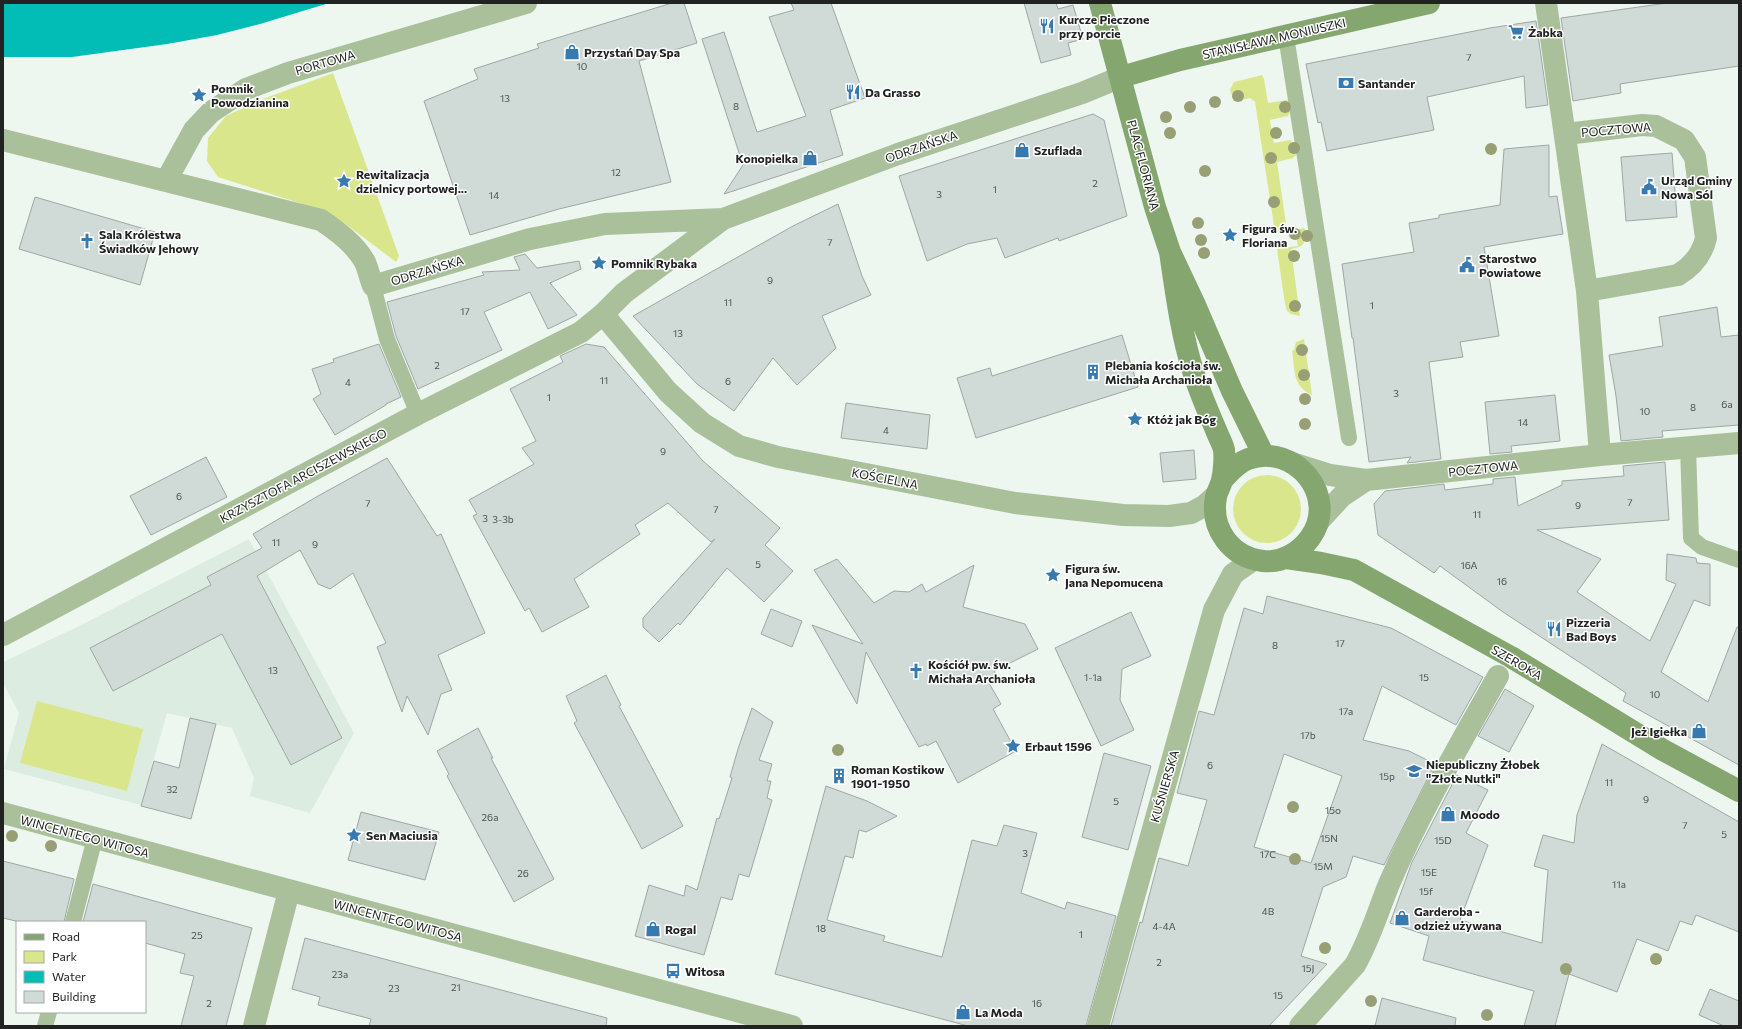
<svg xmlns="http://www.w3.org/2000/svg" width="1742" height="1029" font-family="Commissioner,sans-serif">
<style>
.built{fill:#ddece0}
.green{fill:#dae68b}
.water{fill:#02bdb5}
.building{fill:#d0dad6;stroke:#9ea7a3;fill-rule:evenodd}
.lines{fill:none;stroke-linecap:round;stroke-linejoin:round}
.lane{stroke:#aac09b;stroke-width:16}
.street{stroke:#aac09b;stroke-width:22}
.secondary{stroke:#85a66f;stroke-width:22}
.tree{fill:#989f74}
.labels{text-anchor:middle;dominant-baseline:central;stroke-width:3;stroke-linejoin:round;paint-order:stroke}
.number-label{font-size:10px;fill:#4c514e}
.poi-label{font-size:12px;font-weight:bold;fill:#202321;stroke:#fff;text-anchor:start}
.street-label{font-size:12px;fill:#202321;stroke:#fff}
</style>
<rect width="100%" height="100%" fill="#eef6f0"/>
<path class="built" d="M249 539 354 733 310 813 250 796 254 778 232 728 167 713 141 805 4 769 19 713 3 683V662L79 626Z"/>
<path class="green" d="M333 73 399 256 396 262 347 225 324 211 218 177 207 161 208 138 226 116 263 99Z
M1262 75 1264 79 1268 103 1287 100 1290 104 1291 110 1288 116 1270 120 1274 143 1290 140 1296 146 1297 154 1293 158 1277 162 1287 231 1275 232 1255 102 1250 98 1238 101 1233 98 1230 90 1234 82Z
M1304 228 1308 233C1303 245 1305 246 1291 249L1300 316 1291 314 1287 311 1285 304 1277 249 1298 246 1295 230Z
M1304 339 1312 395C1292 386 1295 369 1292 351L1294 350 1296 342Z
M1233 509a34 34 0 1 1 68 0a34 34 0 1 1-68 0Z
M37 701 143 729 127 791 20 763Z"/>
<path class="water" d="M3 3H329L260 24 217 35 167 44 72 57H3Z"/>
<path class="building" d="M672 3H684L697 43 639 61 671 182 559 209 470 235 424 101 478 79 474 69 539 48 537 44Z
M791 3H831L865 98 830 110 843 155 724 194 743 165 702 39 724 32 757 132 806 116 769 17 794 10Z
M1024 3H1056L1058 9 1073 5 1083 39 1068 43 1071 55 1041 63Z
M1667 3H1739V66L1620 84 1621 93 1573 101 1561 18Z
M1536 21 1548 105 1526 108 1524 76 1427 97 1434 130 1327 151 1321 122 1318 123 1306 64 1490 28Z
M1093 114 1104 120 1127 216 1059 241 1058 238 1005 258 997 238 967 244 927 261 899 176Z
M1549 145V197L1557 196 1563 234 1484 247 1499 336 1460 342 1463 357 1429 362 1441 459 1407 463 1411 457 1369 462 1353 338H1352L1342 264 1414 252 1409 223 1439 218V215L1500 205 1504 149Z
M1672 153 1677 217 1626 221 1621 157Z
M35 197 155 232 140 285 19 249Z
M838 204 862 276 871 295 822 316 836 348 797 385 773 358 734 411 697 384 633 316 793 226Z
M525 254 537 268 579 261 581 269 550 283 577 315 548 329 530 292 484 312 502 350 418 389 396 336 387 302 484 275 482 272 520 270 514 257Z
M1717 307 1721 337 1739 335V425L1662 431 1663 437 1621 441 1616 396 1609 355 1663 346 1659 317Z
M1122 335 1138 387 976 438 957 378 990 368 992 376Z
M379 344 401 397 386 404V405L335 435 313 399 321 394 312 369 334 362 333 359Z
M586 344 604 347 703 461 780 528 765 545 793 571 764 602 727 568 680 625 678 623 659 642 643 627V618L715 539 711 542 668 503 635 525 640 534 574 579 589 607 542 632 529 608 525 611 473 516 477 514 469 500 534 464 522 448 536 441 510 389 563 362 560 356Z
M1555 395 1560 441 1511 446 1512 452 1490 454 1485 402Z
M846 403 930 415 927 449 841 438Z
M1194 450 1196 479 1163 482 1160 453Z
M206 457 227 497 151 535 130 496Z
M387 458 437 536 441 534 485 633 438 655 452 690 441 694 428 735 407 696 402 712 377 647 386 643 353 573 330 589 318 584 300 550 257 576 342 738 291 765 222 634 113 691 90 648 211 585 207 577 262 548 253 534 318 496Z
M1665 462 1669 520 1537 530 1601 559 1577 592 1650 641 1676 584 1666 580 1667 554 1696 558 1697 563 1710 564V606L1694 600 1661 672 1708 702 1737 627H1739V765L1623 701 1626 693 1503 612 1440 566 1434 573 1378 535 1374 504 1385 491 1444 484 1445 490 1493 484V479L1515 477 1518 506 1562 485V481L1624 476 1623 466Z
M837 559 874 603 894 591 909 592 922 584 926 592 974 565 963 607 1025 624 1038 649 994 671 998 678 989 683 1001 704 993 709 1016 751 958 783 936 741 927 746 926 744 919 747 866 652 857 704 812 625 863 644 814 570Z
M1267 596 1391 628 1483 677 1456 725 1382 686 1363 740 1409 751 1435 764 1384 865 1353 856 1346 877 1323 887 1301 956 1327 964 1269 1026H1111L1140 922 1142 923 1159 858 1188 866 1207 800 1177 793 1199 711 1214 715 1244 608 1263 614ZM1284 754 1342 776 1311 863 1254 847Z
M771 609 802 621 792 647 761 634Z
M1131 612 1151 656 1122 669 1120 700 1134 730 1101 746 1055 648Z
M606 675 621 705 619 706 683 826 642 849 574 723 577 721 566 696Z
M1505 689 1534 706 1509 752 1478 736Z
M752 708 773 722 759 760 772 764 767 781H771L767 798 772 800 749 877 739 874 732 900 721 897 704 955 635 936 649 885 684 896 686 885 697 890 717 818 719 819 732 778 730 777 738 749Z
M190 718 216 724 191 819 141 806 154 761 179 768Z
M478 728 493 758H491L554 879 514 902 447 776 449 774 437 751Z
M1602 744 1739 822V932L1696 915 1692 925 1680 921 1668 951 1637 939 1617 992 1569 974 1555 1026H1524L1534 991 1423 960 1429 936 1390 923 1412 862 1457 775 1488 790 1466 833 1488 845 1460 920 1542 943 1548 870 1534 866 1543 835 1574 843 1577 815Z
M1104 753 1151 766 1128 850 1082 837Z
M826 786 867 801 897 816 866 832 859 830 853 858 845 856 827 920 885 936 883 941 942 957 972 840 997 846 1004 825 1037 833 1021 893 1065 909 1067 902 1116 916 1086 1026H968L775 974Z
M361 812 439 832 425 880 348 860Z
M3 861 74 879 64 922H20L3 918Z
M93 884 252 928 226 1026H181L194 976 180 973 185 954 145 943V922H83Z
M305 938 607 1018 606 1026H369L371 1019 318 1005 320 997 292 989Z
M1710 989 1739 1001V1026H1724L1699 1015Z
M1382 998 1456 1018 1455 1026H1375Z"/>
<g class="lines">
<path class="lane" d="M1286 36 1349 438
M373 286 387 339 418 414
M1688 447 1691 538 1702 547 1739 560
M73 922 95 838
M45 1026 49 1012"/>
<path class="street" d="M1546 3 1587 291 1600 455
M1566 134 1642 125 1656 126 1684 140 1695 157 1706 238C1702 255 1693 266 1678 275L1587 291
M3 140 321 220C337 231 355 244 365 262 368 269 370 278 373 286L530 239 605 224 723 219
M166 181 194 130 211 112 246 89 288 73 526 3
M603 314 668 392 702 423 739 446 778 457 1015 503 1123 515 1169 516 1191 513 1204 506 1216 495
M1295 464 1330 475 1366 480 1600 455 1739 443
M1318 522 1342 496 1366 480
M3 635 418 414 581 332 603 314 624 293 723 219 898 154 1082 93 1121 77
M3 813 792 1026
M254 1026 289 891
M1098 1026 1214 610 1233 574 1253 560
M1300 1026 1355 965C1370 939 1378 911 1389 884 1420 812 1460 744 1498 676"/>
<path class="secondary" d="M1100 3 1155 207 1170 252 1195 305 1232 391 1264 456
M1121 77 1180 60 1429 3
M1170 252C1176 292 1181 333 1193 371 1199 391 1208 411 1216 430 1218 436 1223 444 1224 450 1225 458 1224 472 1222 480 1221 486 1217 491 1216 497 1210 529 1231 557 1263 561 1282 563 1299 553 1310 538 1340 497 1295 442 1248 459 1237 463 1230 472 1222 480
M1286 558 1321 563 1354 570 1511 657 1663 750 1739 791"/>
</g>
<g class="tree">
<circle cx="1238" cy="96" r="6"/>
<circle cx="1215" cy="102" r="6"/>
<circle cx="1190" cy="107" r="6"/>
<circle cx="1285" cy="107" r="6"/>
<circle cx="1166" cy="117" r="6"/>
<circle cx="1170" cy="133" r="6"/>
<circle cx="1276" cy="133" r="6"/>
<circle cx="1294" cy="148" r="6"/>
<circle cx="1491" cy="149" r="6"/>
<circle cx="1271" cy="158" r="6"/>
<circle cx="1205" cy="171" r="6"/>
<circle cx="1274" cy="202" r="6"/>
<circle cx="1198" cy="223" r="6"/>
<circle cx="1295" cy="234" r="6"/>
<circle cx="1307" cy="236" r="6"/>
<circle cx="1201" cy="240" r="6"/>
<circle cx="1204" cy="253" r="6"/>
<circle cx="1294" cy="256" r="6"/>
<circle cx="1295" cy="306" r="6"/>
<circle cx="1302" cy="350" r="6"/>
<circle cx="1304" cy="375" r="6"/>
<circle cx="1305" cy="399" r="6"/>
<circle cx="1305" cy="424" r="6"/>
<circle cx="838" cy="750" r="6"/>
<circle cx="1293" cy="807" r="6"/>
<circle cx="12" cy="836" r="6"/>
<circle cx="51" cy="846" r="6"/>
<circle cx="1295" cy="859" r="6"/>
<circle cx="1325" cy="948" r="6"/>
<circle cx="1656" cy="959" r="6"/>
<circle cx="1566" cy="969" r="6"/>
<circle cx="1371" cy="1001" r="6"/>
<circle cx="1487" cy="1015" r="6"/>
</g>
<defs>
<symbol id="restaurant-bare" viewBox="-9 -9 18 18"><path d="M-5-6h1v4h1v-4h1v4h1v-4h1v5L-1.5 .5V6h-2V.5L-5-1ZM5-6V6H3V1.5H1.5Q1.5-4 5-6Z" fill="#367ab0" stroke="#fff" stroke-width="2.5" paint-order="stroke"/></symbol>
<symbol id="supermarket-bare" viewBox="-9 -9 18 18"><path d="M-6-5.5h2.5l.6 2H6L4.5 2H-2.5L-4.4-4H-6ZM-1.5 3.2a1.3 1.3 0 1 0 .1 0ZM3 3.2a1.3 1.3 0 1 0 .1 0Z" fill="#367ab0" stroke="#fff" stroke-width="2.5" paint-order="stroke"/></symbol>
<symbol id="shop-bare" viewBox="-9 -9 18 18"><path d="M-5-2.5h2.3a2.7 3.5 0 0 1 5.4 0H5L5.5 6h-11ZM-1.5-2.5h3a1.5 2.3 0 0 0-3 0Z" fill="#367ab0" stroke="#fff" stroke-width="2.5" paint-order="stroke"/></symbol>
<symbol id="bank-bare" viewBox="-9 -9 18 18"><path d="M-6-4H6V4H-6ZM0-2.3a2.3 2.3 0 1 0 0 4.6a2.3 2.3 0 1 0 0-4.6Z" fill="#367ab0" stroke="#fff" stroke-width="2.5" paint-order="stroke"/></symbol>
<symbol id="sight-bare" viewBox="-9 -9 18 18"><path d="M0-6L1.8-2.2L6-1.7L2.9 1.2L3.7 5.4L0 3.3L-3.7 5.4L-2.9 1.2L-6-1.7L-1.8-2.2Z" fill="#367ab0" stroke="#fff" stroke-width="2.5" paint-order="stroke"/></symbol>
<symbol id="civic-bare" viewBox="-9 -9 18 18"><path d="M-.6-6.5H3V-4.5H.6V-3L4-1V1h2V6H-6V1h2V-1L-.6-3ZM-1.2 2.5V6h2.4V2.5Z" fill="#367ab0" stroke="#fff" stroke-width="2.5" paint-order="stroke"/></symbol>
<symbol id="church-bare" viewBox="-9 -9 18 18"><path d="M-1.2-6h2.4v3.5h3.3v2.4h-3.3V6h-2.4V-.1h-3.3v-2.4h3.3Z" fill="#367ab0" stroke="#fff" stroke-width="2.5" paint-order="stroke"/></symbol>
<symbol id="building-bare" viewBox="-9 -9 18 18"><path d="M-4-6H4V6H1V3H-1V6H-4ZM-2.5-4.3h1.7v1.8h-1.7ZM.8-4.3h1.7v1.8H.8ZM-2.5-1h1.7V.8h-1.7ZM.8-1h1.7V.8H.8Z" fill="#367ab0" stroke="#fff" stroke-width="2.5" paint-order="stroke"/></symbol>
<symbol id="school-bare" viewBox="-9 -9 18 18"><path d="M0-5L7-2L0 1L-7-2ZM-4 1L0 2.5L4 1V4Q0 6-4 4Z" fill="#367ab0" stroke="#fff" stroke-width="2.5" paint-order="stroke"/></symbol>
<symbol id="bus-bare" viewBox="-9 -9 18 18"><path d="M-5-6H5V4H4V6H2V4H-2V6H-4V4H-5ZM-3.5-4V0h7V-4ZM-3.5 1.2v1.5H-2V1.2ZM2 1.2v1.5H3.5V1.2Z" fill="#367ab0" stroke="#fff" stroke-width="2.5" paint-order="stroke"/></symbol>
</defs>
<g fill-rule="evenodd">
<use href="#restaurant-bare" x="1036" y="15" width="22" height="22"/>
<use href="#supermarket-bare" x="1505" y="21" width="22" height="22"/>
<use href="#shop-bare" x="561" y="41" width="22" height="22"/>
<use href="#bank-bare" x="1335" y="72" width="22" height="22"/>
<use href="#restaurant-bare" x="842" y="81" width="22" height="22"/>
<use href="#sight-bare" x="188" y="84" width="22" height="22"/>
<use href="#shop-bare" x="1011" y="139" width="22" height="22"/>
<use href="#shop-bare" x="799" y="147" width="22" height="22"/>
<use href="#sight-bare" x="333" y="170" width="22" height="22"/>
<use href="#civic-bare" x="1638" y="176" width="22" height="22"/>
<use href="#sight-bare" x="1219" y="224" width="22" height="22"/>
<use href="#church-bare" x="76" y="230" width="22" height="22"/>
<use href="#sight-bare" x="588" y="252" width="22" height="22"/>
<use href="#civic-bare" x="1456" y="254" width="22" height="22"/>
<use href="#building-bare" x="1082" y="361" width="22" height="22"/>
<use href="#sight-bare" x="1124" y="408" width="22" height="22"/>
<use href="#sight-bare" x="1042" y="564" width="22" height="22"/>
<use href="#restaurant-bare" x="1543" y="618" width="22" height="22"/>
<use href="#church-bare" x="905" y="660" width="22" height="22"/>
<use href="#shop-bare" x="1688" y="720" width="22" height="22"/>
<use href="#sight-bare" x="1002" y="735" width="22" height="22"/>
<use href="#school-bare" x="1403" y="760" width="22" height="22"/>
<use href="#building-bare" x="828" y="765" width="22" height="22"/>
<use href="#shop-bare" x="1437" y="803" width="22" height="22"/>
<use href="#sight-bare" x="343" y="824" width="22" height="22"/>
<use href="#shop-bare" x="1391" y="907" width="22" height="22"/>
<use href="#shop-bare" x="642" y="918" width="22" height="22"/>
<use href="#bus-bare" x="662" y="960" width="22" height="22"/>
<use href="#shop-bare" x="952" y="1001" width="22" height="22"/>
</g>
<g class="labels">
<g class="number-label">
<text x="1469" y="57">7</text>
<text x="582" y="66">10</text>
<text x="505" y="98">13</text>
<text x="736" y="106">8</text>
<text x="616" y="172">12</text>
<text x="1095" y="183">2</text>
<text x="995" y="189">1</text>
<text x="939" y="194">3</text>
<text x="494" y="195">14</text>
<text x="830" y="242">7</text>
<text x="770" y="280">9</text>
<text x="728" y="302">11</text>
<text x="1372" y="305">1</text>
<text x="465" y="311">17</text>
<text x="678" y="333">13</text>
<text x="437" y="365">2</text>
<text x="604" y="380">11</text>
<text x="728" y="381">6</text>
<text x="348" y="382">4</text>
<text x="1396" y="393">3</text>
<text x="549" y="397">1</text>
<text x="1727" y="404">6a</text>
<text x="1693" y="407">8</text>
<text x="1645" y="411">10</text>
<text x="1523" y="422">14</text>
<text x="886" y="430">4</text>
<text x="663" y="451">9</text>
<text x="179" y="496">6</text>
<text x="1630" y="502">7</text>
<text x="368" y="503">7</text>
<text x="1578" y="505">9</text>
<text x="716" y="509">7</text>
<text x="1477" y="514">11</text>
<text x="485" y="518">3</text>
<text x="503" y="519">3-3b</text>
<text x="276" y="542">11</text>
<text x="315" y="544">9</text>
<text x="758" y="564">5</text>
<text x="1469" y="565">16A</text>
<text x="1502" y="581">16</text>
<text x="1340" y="643">17</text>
<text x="1275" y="645">8</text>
<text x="273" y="670">13</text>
<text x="1093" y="677">1-1a</text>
<text x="1424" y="677">15</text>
<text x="1655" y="694">10</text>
<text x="1346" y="711">17a</text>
<text x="1308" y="735">17b</text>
<text x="1210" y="765">6</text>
<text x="1387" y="776">15p</text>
<text x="1609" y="782">11</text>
<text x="172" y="789">32</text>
<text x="1646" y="799">9</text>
<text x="1116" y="801">5</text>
<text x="1333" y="810">15o</text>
<text x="490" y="817">26a</text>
<text x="1685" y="825">7</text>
<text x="1724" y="834">5</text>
<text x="1329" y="838">15N</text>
<text x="1443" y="840">15D</text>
<text x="1025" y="853">3</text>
<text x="1268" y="854">17C</text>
<text x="1323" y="866">15M</text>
<text x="1429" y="872">15E</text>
<text x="523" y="873">26</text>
<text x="1619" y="884">11a</text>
<text x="1426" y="891">15f</text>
<text x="1268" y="911">4B</text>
<text x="1164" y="926">4-4A</text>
<text x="821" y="928">18</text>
<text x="1081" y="934">1</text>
<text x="197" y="935">25</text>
<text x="1159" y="962">2</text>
<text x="1308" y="968">15J</text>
<text x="340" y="974">23a</text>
<text x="456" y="987">21</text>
<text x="394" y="988">23</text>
<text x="1278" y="995">15</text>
<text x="209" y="1003">2</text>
<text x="1037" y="1003">16</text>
</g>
<g class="poi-label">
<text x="1059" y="19">Kurcze Pieczone<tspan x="1059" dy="14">przy porcie</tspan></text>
<text x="1528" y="32">Żabka</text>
<text x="584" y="52">Przystań Day Spa</text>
<text x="1358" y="83">Santander</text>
<text x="211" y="88">Pomnik<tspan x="211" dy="14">Powodzianina</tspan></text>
<text x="865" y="92">Da Grasso</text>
<text x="1034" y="150">Szuflada</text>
<text x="798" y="158" text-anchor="end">Konopielka</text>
<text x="356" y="174">Rewitalizacja<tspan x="356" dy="14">dzielnicy portowej...</tspan></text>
<text x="1661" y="180">Urząd Gminy<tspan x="1661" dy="14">Nowa Sól</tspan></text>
<text x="1242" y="228">Figura św.<tspan x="1242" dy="14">Floriana</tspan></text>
<text x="99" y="234">Sala Królestwa<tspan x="99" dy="14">Świadków Jehowy</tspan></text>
<text x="1479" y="258">Starostwo<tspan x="1479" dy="14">Powiatowe</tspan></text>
<text x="611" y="263">Pomnik Rybaka</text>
<text x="1105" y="365">Plebania kościoła św.<tspan x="1105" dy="14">Michała Archanioła</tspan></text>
<text x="1147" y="419">Któż jak Bóg</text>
<text x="1065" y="568">Figura św.<tspan x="1065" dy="14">Jana Nepomucena</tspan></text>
<text x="1566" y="622">Pizzeria<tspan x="1566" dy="14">Bad Boys</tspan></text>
<text x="928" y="664">Kościół pw. św.<tspan x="928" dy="14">Michała Archanioła</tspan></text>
<text x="1687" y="731" text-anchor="end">Jeż Igiełka</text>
<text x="1025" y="746">Erbaut 1596</text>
<text x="1426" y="764">Niepubliczny Żłobek<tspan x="1426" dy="14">"Złote Nutki"</tspan></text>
<text x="851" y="769">Roman Kostikow<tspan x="851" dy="14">1901-1950</tspan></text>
<text x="1460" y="814">Moodo</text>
<text x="366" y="835">Sen Maciusia</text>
<text x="1414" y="911">Garderoba -<tspan x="1414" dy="14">odzież używana</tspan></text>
<text x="665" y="929">Rogal</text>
<text x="685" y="971">Witosa</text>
<text x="975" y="1012">La Moda</text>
</g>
<g class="street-label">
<text transform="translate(1274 38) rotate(-13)">STANISŁAWA MONIUSZKI</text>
<text transform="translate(325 62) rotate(-16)">PORTOWA</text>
<text transform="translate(1616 129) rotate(-5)">POCZTOWA</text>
<text transform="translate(921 146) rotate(-19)">ODRZAŃSKA</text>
<text transform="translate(1144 165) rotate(75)">PLAC FLORIANA</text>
<text transform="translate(427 270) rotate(-17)">ODRZAŃSKA</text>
<text transform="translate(1483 468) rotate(-6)">POCZTOWA</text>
<text transform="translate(303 475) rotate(-28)">KRZYSZTOFA ARCISZEWSKIEGO</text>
<text transform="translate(885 478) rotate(11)">KOŚCIELNA</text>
<text transform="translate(1517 662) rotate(30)">SZEROKA</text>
<text transform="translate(1164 786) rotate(-74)">KUŚNIERSKA</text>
<text transform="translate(85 836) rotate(15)">WINCENTEGO WITOSA</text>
<text transform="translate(398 920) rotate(15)">WINCENTEGO WITOSA</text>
</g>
</g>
<rect width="1742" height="1029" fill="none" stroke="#202321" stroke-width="8"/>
<rect x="16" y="921" width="130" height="92" fill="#ffffff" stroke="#a6a7a6"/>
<rect x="24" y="934" width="20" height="6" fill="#85a66f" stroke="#a6a7a6"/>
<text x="52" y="941" font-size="12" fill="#202321">Road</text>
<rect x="24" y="951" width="20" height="12" fill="#dae68b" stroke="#a6a7a6"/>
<text x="52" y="961" font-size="12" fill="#202321">Park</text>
<rect x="24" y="971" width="20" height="12" fill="#02bdb5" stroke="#a6a7a6"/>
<text x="52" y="981" font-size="12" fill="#202321">Water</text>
<rect x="24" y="991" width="20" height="12" fill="#d0dad6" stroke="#a6a7a6"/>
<text x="52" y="1001" font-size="12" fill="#202321">Building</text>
</svg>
